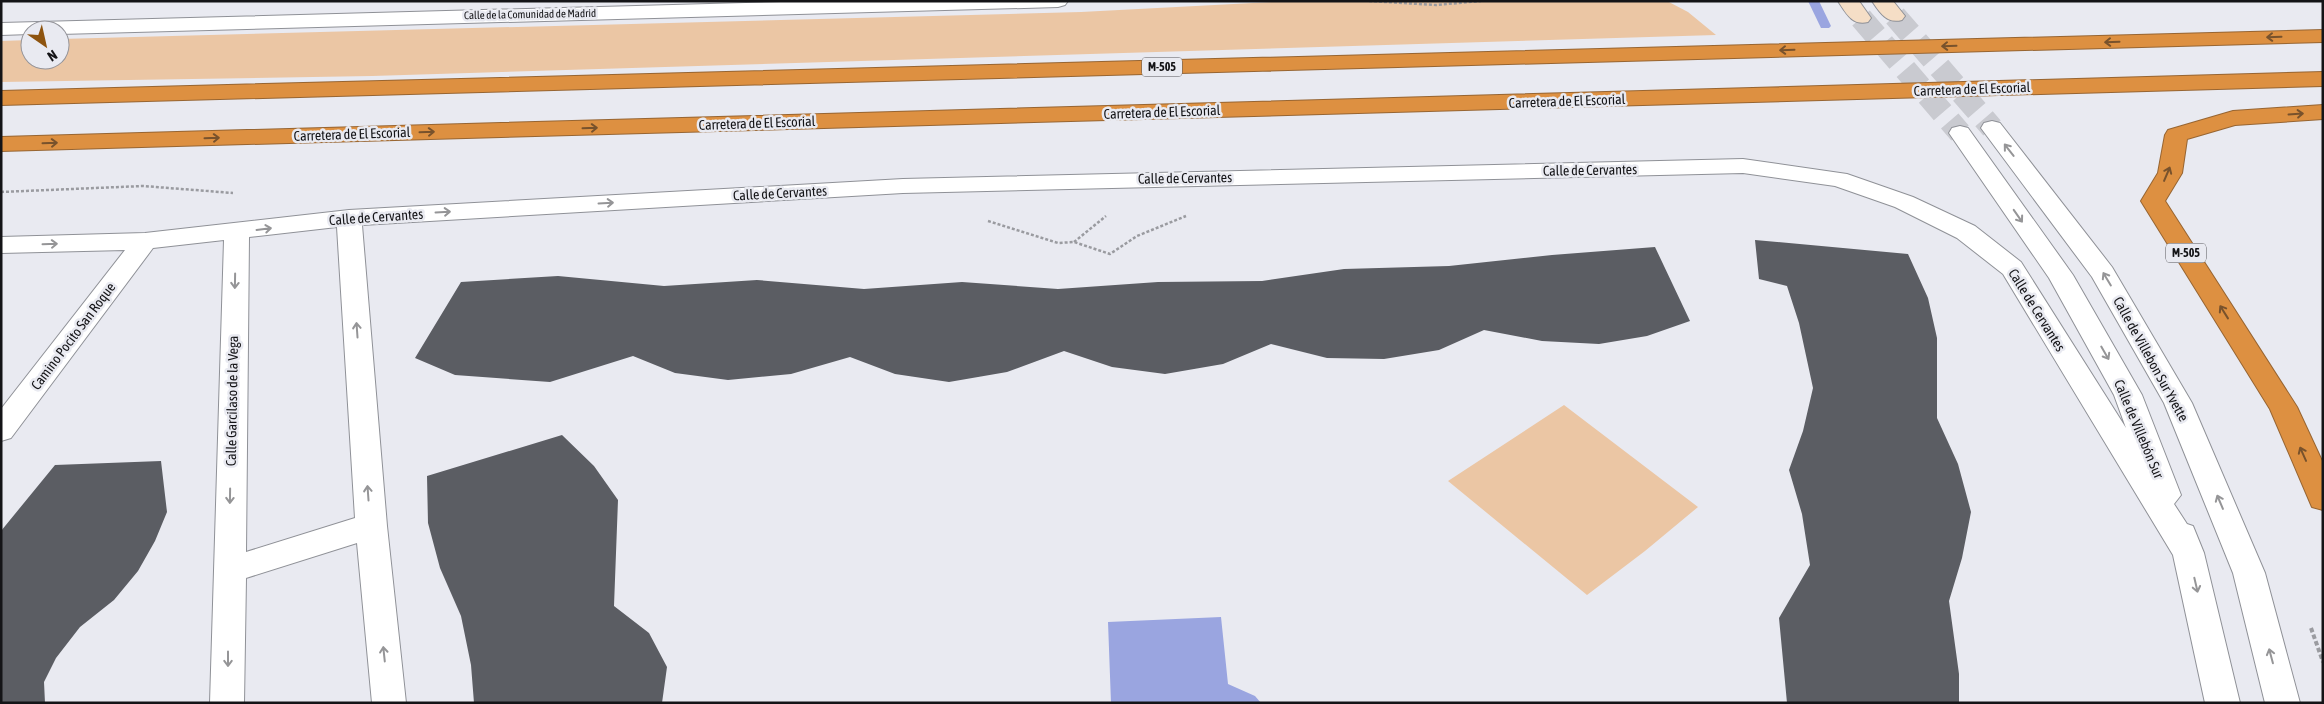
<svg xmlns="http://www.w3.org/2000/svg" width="2324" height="704" font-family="'Asap Condensed',sans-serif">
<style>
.green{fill:#ebc6a4}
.water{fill:#9aa5e0}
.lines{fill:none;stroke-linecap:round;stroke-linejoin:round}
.stream{fill:#9aa5e0;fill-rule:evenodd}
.building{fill:#5b5d63}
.secondary-tunnel{stroke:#c9cad0;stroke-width:23;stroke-dasharray:23 11;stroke-linecap:butt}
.street-casing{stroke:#8f9197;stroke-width:2}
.secondary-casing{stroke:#8f9197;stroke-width:2}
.highway-casing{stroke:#976532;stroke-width:2}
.path-far1{stroke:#9a9ba0;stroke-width:2.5;stroke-dasharray:3 2;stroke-linecap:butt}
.path{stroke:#9a9ba0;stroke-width:4;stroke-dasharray:4.5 2.5;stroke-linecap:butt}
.street{fill:#fff;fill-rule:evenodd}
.secondary{fill:#f5dec6;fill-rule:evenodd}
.highway{fill:#dd9041;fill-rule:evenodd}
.oneway{stroke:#78522c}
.oneway2{stroke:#959597}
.labels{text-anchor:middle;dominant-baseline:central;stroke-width:5;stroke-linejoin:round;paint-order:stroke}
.far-street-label{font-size:11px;fill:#141417;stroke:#e9eaf1}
.shield{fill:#e9eaf1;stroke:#545458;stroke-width:1}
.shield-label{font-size:12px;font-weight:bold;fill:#141417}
.street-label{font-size:14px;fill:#141417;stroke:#e9eaf1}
</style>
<rect width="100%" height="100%" fill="#e9eaf1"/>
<path class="green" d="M1290 1H1667L1688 12 1716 35 372 76 1 82V41L30 40V60H60V39L1081 12Z
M1564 405 1698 507 1645 551 1587 595 1448 481Z"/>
<path class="water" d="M1221 617 1228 684 1255 696 1261 703H1111L1108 622Z"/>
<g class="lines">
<path class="stream" d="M1808 1H1819L1831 26 1829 28H1821Z"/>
</g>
<path class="building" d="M1755 240 1908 254 1928 298 1937 338V418L1958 464 1971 512 1962 558 1949 601 1959 674V703H1787L1779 618 1810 565 1802 514 1789 470 1803 431 1813 388 1799 323 1787 286 1759 279Z
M1655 247 1690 321 1647 336 1599 344 1542 341 1484 330 1439 350 1384 359 1327 358 1271 344 1223 364 1165 374 1112 367 1064 351 1007 372 949 382 895 374 850 357 791 374 728 380 675 373 633 356 550 382 455 375 415 358 461 282 558 276 664 286 757 280 864 289 962 282 1058 289 1158 282 1262 281 1344 269 1449 266 1552 255Z
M562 435 594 466 618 500 614 606 649 633 667 667 662 703H474L471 665 461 616 440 568 428 523 427 476Z
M161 461 167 512 155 541 138 571 114 600 80 627 56 658 44 682 45 703H1V531L55 465Z"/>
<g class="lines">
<path class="secondary-tunnel" d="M1895 16 1992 128
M1861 18 1960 133"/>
<defs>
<path id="street" d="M820 1H1068L1065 5 1058 7 60 34V30H30V34L1 35V23Z
M1992 121 2000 123 2112 267 2192 403 2265 573 2300 703H2265L2233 573 2164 403 2092 277 1981 128 1984 123Z
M1960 126 1968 128 2073 275 2142 395 2181 495 2174 504 2187 524 2193 526 2204 553 2240 703H2205L2173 555 2003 274 1957 238 1895 207 1835 186 1743 173 903 193 362 225 387 526 406 703H372L357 543 246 578 244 703H210L224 240 153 248 11 438 1 441V409L125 250 1 253V237L145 233 349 210 903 179 1743 159 1847 174 1913 197 1975 226 2021 262 2126 428 2114 395 2049 278 1949 133 1952 128ZM337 227 355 518 246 552 249 237Z"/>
<path id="secondary" d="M1838 1H1859L1871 18 1868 22C1852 26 1846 13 1838 1Z
M1872 1H1893L1905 16 1902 20C1887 24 1880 13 1872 1Z"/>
<path id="highway" d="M2323 30V42L1 105V91Z
M2323 72V86L1 151V137Z
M2323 105V119L2235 125 2187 139 2182 173 2165 201 2297 407 2323 463V510L2312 507 2270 409 2141 201 2158 173 2165 135 2168 130 2233 111Z"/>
</defs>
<use href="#street" class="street-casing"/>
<use href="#secondary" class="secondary-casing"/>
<use href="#highway" class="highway-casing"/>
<path class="path-far1" d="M1369 1 1436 5 1481 1
M1 192 143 186 233 193
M988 221 1058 243 1074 242 1110 254 1137 236 1186 216
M1074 242 1106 216"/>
<path class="path" d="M2311 628 2323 662"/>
<use href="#street" class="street"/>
<use href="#secondary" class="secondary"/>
<use href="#highway" class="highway"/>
</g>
<defs><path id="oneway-shaft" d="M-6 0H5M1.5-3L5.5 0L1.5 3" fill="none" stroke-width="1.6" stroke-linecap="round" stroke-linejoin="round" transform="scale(1.25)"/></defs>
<g class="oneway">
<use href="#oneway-shaft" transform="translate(2274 37) rotate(178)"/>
<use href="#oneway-shaft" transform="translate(2112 42) rotate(178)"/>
<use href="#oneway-shaft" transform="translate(1949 46) rotate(178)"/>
<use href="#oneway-shaft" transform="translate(1787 50) rotate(178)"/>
<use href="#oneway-shaft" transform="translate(2296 114) rotate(-4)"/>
<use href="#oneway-shaft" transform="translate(590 128) rotate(-2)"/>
<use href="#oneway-shaft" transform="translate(427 132) rotate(-2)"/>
<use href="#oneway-shaft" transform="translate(212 138) rotate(-2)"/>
<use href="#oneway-shaft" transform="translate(50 143) rotate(-2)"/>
<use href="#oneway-shaft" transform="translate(2167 174) rotate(-67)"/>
<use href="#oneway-shaft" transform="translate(2224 312) rotate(-122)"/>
<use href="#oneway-shaft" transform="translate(2303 454) rotate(-114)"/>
</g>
<g class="oneway2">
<use href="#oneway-shaft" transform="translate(2009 150) rotate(-128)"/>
<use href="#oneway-shaft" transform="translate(606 203) rotate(-3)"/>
<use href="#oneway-shaft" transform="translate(443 212) rotate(-3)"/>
<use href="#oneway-shaft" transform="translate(2018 216) rotate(55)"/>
<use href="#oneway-shaft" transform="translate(264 229) rotate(-7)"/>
<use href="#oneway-shaft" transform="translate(50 244) rotate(-2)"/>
<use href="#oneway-shaft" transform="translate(2107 279) rotate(-121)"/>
<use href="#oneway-shaft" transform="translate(235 281) rotate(91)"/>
<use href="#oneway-shaft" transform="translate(357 330) rotate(-94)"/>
<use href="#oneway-shaft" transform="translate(2105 353) rotate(60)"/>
<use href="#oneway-shaft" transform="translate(368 493) rotate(-94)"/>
<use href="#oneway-shaft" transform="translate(230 496) rotate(91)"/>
<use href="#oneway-shaft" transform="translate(2220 502) rotate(-113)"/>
<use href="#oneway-shaft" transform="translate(2196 585) rotate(77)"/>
<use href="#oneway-shaft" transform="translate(384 654) rotate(-96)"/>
<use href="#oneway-shaft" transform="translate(2271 656) rotate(-105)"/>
<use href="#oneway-shaft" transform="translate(228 659) rotate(90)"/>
</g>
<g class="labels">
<g class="far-street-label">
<text transform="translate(530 14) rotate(-1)">Calle de la Comunidad de Madrid</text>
</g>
<g class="shield">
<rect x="1142" y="57.5" width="40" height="19" rx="4"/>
<rect x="2166" y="243.5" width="40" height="19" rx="4"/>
</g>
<g class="shield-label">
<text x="1162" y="67">M-505</text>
<text x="2186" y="253">M-505</text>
</g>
<g class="street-label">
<text transform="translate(1972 89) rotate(-2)">Carretera de El Escorial</text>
<text transform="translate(1567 101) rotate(-2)">Carretera de El Escorial</text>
<text transform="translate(1162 112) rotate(-2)">Carretera de El Escorial</text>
<text transform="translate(757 123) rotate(-2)">Carretera de El Escorial</text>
<text transform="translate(352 134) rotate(-2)">Carretera de El Escorial</text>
<text transform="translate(1590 170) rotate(-1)">Calle de Cervantes</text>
<text transform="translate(1185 178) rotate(-1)">Calle de Cervantes</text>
<text transform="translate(780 193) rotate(-3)">Calle de Cervantes</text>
<text transform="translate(376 217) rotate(-4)">Calle de Cervantes</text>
<text transform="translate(2037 310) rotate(58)">Calle de Cervantes</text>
<text transform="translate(73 336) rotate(-53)">Camino Pocito San Roque</text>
<text transform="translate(2151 359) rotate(61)">Calle de Villebon Sur Yvette</text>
<text transform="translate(232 401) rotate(-89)">Calle Garcilaso de la Vega</text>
<text transform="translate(2139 429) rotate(67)">Calle de Villebón Sur</text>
</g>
</g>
<rect width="2324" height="704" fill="none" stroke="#141417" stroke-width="5"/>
<g transform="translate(45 45) rotate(146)"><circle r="24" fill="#e9eaf1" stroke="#94949a"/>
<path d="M0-4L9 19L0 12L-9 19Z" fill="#8e540f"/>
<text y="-8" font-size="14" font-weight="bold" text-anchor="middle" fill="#141417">N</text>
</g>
</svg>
